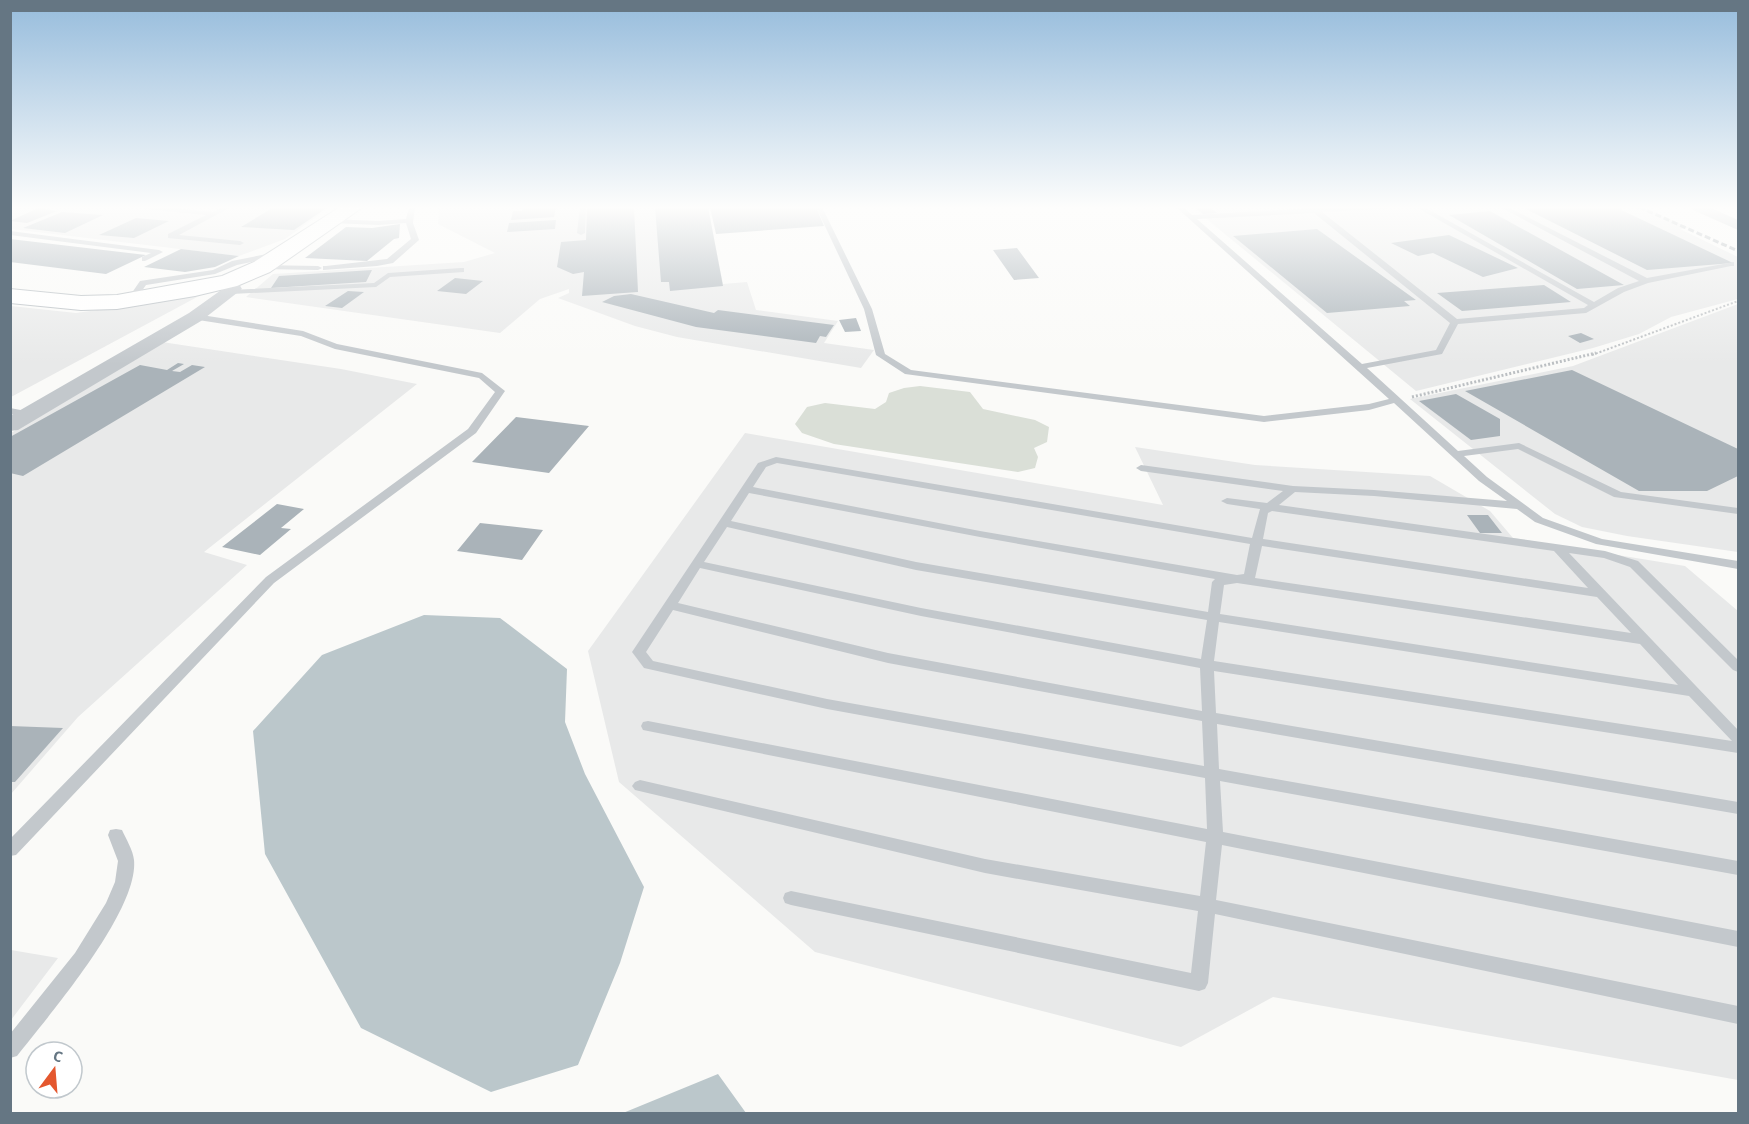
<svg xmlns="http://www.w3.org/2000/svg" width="1749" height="1124" font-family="'Alegreya Sans',sans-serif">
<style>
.built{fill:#e8e9e9}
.green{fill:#dadfd7}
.water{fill:#bbc7cb}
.building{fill:#aab3b9}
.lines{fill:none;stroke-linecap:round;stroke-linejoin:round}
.secondary-casing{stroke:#b3babf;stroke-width:2}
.path-far1{stroke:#bbbfc2;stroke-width:2;stroke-dasharray:2 2;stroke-linecap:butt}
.path{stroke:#bbbfc2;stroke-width:3;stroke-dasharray:2 2;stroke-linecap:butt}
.lane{fill:#c3c8cc;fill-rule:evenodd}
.street{fill:#c3c8cc;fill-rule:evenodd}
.secondary{fill:#fff;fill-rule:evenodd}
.rail{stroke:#a2aab0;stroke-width:3;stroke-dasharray:6 3;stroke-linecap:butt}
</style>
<rect width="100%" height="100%" fill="#fafaf8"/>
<path class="built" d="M20 207H330L285 239 239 256 11 229V210Z
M439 207H708L723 284 747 282 756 310 838 321 824 343 874 350 861 368 677 337 635 326 558 298 569 293V289L540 299 500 333 246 297 273 274 464 262 495 253 438 224Z
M1192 207H1643L1689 228 1680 229 1738 257V299L1671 317 1639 334 1593 348 1416 391Z
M199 296 11 397V306L76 313Z
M1738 304V552L1627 536 1582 527 1555 514 1410 399 1573 366Z
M162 342 341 369 417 384 204 552 247 565 78 717 11 794V433Z
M745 433 1163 505 1135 447 1255 465 1430 476 1490 511 1513 538 1685 566 1738 611V1080L1273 997 1181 1047 815 952 619 782 588 651Z
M11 950 58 958 11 1020 10 950Z"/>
<path class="green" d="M920 386 970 392 983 409 1035 420 1049 427 1047 442 1034 448 1038 457 1035 468 1018 472 834 444 802 433 795 424 807 407 825 403 875 409 886 402 889 393 904 388Z"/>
<path class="water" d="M424 615 500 618 567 669 565 722 585 774 644 887 620 963 578 1065 491 1092 361 1028 265 854 253 731 322 655Z
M718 1074 746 1113H622H623Z"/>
<path class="building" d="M274 207H328L294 230 241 227Z
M523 207H556L554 217 511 220 513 211H522Z
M587 207H634L638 292 582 296 584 272 573 274 557 267 561 242 586 240Z
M655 207H708L723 286 670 291 669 282H661Z
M710 207H816L824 226 716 234Z
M1195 207H1209L1217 213 1203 214Z
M1522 207H1615L1733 263 1647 270Z
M38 208 57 211 27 223 10 221Z
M1490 211 1624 285 1577 289 1449 215Z
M62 212 103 215 65 233 23 228Z
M136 218 169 221 134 238 99 235Z
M556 220 555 229 507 232 509 223Z
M400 224 399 238 394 239 367 261 305 258 346 227 372 228Z
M1317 229 1416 300 1404 301 1410 306 1327 313 1233 236Z
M1449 235 1518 268 1483 277 1433 253 1418 256 1391 243Z
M10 239 146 255 106 274 10 262Z
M1017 248 1039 278 1014 280 993 250Z
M181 249 239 256 215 267 185 272 144 267Z
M372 270 366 282 271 288 279 276Z
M455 278 483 281 466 294 437 291Z
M1544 285 1571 302 1462 311 1437 293Z
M348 291 364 292 342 308 325 306Z
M631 294 714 313 718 310 834 325 826 337 820 336 816 343 696 327 602 302 614 296Z
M856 318 861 331 845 332 839 320Z
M1581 333 1594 339 1580 343 1568 336Z
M178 363 184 364 172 371 180 372 192 365 205 367 23 476 10 473V437L140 365 167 370Z
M1572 370 1738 449V476L1707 491H1639L1465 391Z
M1456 394 1500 419V436L1471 440 1419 401Z
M516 417 589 426 549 473 472 462Z
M277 504 304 509 281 528 291 529 260 555 222 547Z
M1467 515H1488L1502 533H1480Z
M480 523 543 530 522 560 457 551Z
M10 726 63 728 15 782H10Z"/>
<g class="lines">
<defs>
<path id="secondary" d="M340 207H363L270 272 237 286 195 296 117 309 81 310 10 303V289L81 296 117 295 222 276 254 262Z"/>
</defs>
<use href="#secondary" class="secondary-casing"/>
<path class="path-far1" d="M1592 355 1738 301"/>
<path class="path" d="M1412 397 1596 353"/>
<path class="lane" d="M142 207H163L213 212 223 207H231L179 235 240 241 244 243 240 245 168 238V234L206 215 145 209Z
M409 207H415L413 223 419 240 393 263 377 266 323 270V266H326L387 259 411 239 406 223 378 225 332 223H329V219L378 221 406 219Z
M580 207H586L585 233 581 235 577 233Z
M816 207H822L872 309 885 354 911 370 1264 416 1369 404 1389 399 1176 207H1183L1192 215 1315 208 1387 207 1384 209 1322 212 1457 319 1584 308 1588 305 1416 207H1424L1594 302 1618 288 1639 281 1500 207H1508L1647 278 1734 262V266H1731L1648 283 1624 292 1586 313 1458 324 1442 354 1367 368 1458 451 1519 443 1621 492 1738 508V514L1614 497 1518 449 1464 456 1487 477 1543 518 1602 539 1738 561V569L1596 544 1535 522 1517 509 1374 496 1295 492 1279 505 1605 551 1638 561 1738 660V672L1733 670 1630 567 1604 558 1569 553 1738 730V753L1214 671 1216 713 1738 802V814L1217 724 1219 769 1738 861V875L1220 781 1223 832 1738 931V947L1222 845 1216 900 1738 1006V1024L1215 914 1208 983 1205 989 1199 991 791 905 785 903 783 898 785 893 791 891 1191 973 1198 911 985 873 635 790 632 786 635 782 640 780 985 859 1200 896 1206 842 648 731 643 730 641 726 643 722 648 721 1207 829 1205 778 827 709 644 668 632 652 758 463 776 457 1252 538 1260 509 1227 504 1221 501 1227 498 1267 503 1283 491 1141 471 1136 468 1141 465 1293 486 1374 490 1507 501 1479 481 1394 403 1369 410 1264 422 905 374 876 355 864 309ZM1314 213 1450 323 1436 350 1362 364 1197 219ZM777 463 1250 544 1244 574 1237 575 980 531 753 487 766 467ZM749 493 980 537 1215 579 1212 582 1208 612 916 562 731 521ZM1272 511 1554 551 1588 588 1263 539 1268 513ZM727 527 916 570 1207 620 1201 659 921 608 704 562ZM1262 546 1597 597 1631 633 1255 578ZM700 568 921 616 1200 668 1202 711 888 653 678 603ZM1237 583 1640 644 1678 685 1220 614 1224 585ZM673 610 888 663 1202 721 1204 766 827 699 653 661 646 652ZM1219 622 1689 696 1732 741 1214 661Z
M10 231 159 250 163 252 145 261H142V257L151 253 10 235Z
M277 252H280V256L237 265 215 274 146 285 134 302 127 300 140 281 213 270 232 261Z
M259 265 318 266 322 268 318 270 262 269 258 267Z
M461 268H464V272L390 277 376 287 231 294 227 292 231 290 374 283 388 273Z
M195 314 303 331 337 344 482 373 505 391 476 433 274 583 16 855 10 856V839L266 577 468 429 495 392 479 378 335 349 301 336 192 319 191 317Z
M10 408 31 412 33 414 28 417 10 414Z
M116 829 122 830C126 839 133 850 134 860 139 911 49 1015 17 1056L10 1058V1034L75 953 106 903 115 882 118 861 108 835 110 830Z"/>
<path class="street" d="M1691 207H1709L1738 220V230L1693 210Z
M229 276 235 277 242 289 201 321 18 430 10 431V416L189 313 224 288 221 281 223 277Z"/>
<use href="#secondary" class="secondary"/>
<path class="rail" d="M1639 207 1738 251"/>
</g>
<linearGradient id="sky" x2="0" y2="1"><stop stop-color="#96bcdc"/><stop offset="0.57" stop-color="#fdfdfc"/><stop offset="1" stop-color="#fdfdfc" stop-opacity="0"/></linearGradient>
<rect width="1749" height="364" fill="url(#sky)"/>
<rect width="1749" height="1124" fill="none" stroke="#657683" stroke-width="24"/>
<g transform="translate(54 1070) rotate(16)"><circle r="28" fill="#ffffff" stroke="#c1c8cd" stroke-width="1.5"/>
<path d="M0-4.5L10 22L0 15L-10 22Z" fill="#e4572e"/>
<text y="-9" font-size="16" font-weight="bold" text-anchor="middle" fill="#657683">С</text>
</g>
</svg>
